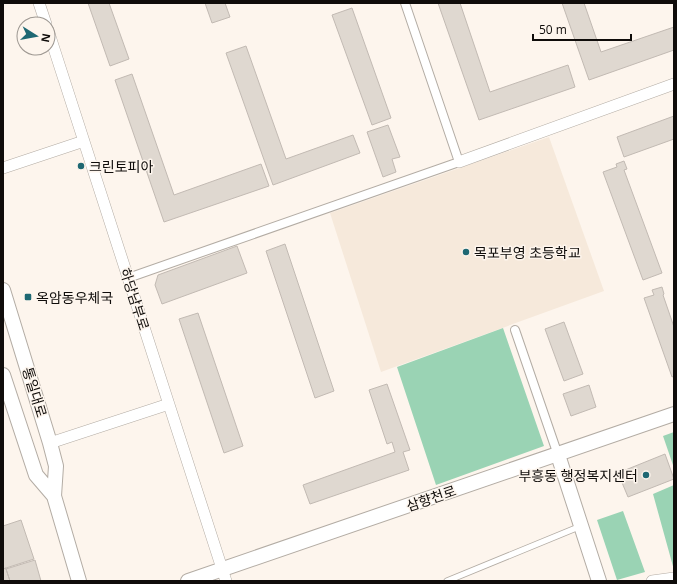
<svg xmlns="http://www.w3.org/2000/svg" width="677" height="584" font-family="'Open Sans','Noto Sans KR',sans-serif">
<style>
.built{fill:#f6e9db}
.green{fill:#9ad3b4}
.building{fill:#dfd8d0;stroke:#c2bab3}
.lines{fill:none;stroke-linecap:round;stroke-linejoin:round}
.service-casing{stroke:#b3aca4;stroke-width:7}
.pedestrian-casing{stroke:#b3aca4;stroke-width:10}
.minor-casing{stroke:#b3aca4;stroke-width:12}
.tertiary-casing{stroke:#b3aca4;stroke-width:16}
.service{stroke:#fff;stroke-width:5.5}
.pedestrian{stroke:#fff;stroke-width:8}
.minor{stroke:#fff;stroke-width:11}
.tertiary{stroke:#fff;stroke-width:14}
.poi-dot{fill:#1e6873;stroke:#fdf5ed;stroke-width:1.5}
.labels{text-anchor:middle;dominant-baseline:central;stroke-width:3;stroke-linejoin:round;paint-order:stroke}
.poi-label{font-size:14px;fill:#0f0c0a;stroke:#fdf5ed;text-anchor:start}
.street-label{font-size:14px;fill:#0f0c0a;stroke:#fdf5ed}
</style>
<rect width="100%" height="100%" fill="#fdf5ed"/>
<path class="built" d="M549 137 604 291 381 372 330 213Z"/>
<path class="green" d="M503 328 544 446 436 485 397 367Z
M674 432V468L663 436Z
M674 485V570L653 494Z
M623 511 645 572 617 580 597 520Z"/>
<path class="building" d="M88 3H109L129 59 110 66Z
M205 3H225L230 17 212 23Z
M438 3H460L490 92 568 65 575 87 479 120Z
M562 3H584L601 52 674 27V50L589 80Z
M352 8 391 118 372 125 332 15Z
M246 46 286 159 353 135 360 153 273 185 226 53Z
M132 74 174 195 261 164 269 186 164 222 115 80Z
M674 116V139L624 157 617 137Z
M388 125 400 157 392 159 396 172 383 177 367 132Z
M624 161 627 169 624 170 662 273 643 280 603 172 617 167 616 164Z
M285 244 334 391 315 398 266 251Z
M237 246 247 273 162 304 155 285 158 275Z
M662 287 664 294 663 295 674 327V376L672 377 644 298 654 295 652 290Z
M198 313 243 446 224 453 179 319Z
M564 322 583 374 564 381 545 329Z
M387 384 410 450 403 452 409 470 310 504 303 485 395 452 392 442 387 444 369 390Z
M589 385 596 407 571 416 563 394Z
M665 454 674 479 628 497 618 473Z
M21 520 34 559 3 569V526Z
M35 560 41 581H10L6 569Z
M6 568V569L10 581H3V569Z"/>
<g class="lines">
<defs>
<path id="service" d="M447 581 581 526"/>
<path id="pedestrian" d="M128 278 459 162 405 3
M515 330 558 455"/>
<path id="minor" d="M39 3 46 24
M48 30 226 581
M459 162 674 84
M3 168 84 141
M50 443 169 404
M652 581 674 578"/>
<path id="tertiary" d="M3 290 50 443 56 466 54 496 79 581
M3 375 36 475 54 496
M558 455 599 581
M188 581 674 414"/>
</defs>
<use href="#service" class="service-casing"/>
<use href="#pedestrian" class="pedestrian-casing"/>
<use href="#minor" class="minor-casing"/>
<use href="#tertiary" class="tertiary-casing"/>
<use href="#service" class="service"/>
<use href="#pedestrian" class="pedestrian"/>
<use href="#minor" class="minor"/>
<use href="#tertiary" class="tertiary"/>
</g>
<g class="poi-dot">
<circle cx="81" cy="166" r="4"/>
<circle cx="466" cy="252" r="4"/>
<rect x="24" y="293" width="8" height="8" rx="2"/>
<circle cx="646" cy="475" r="4"/>
</g>
<g class="labels">
<g class="poi-label">
<text x="89" y="166">크린토피아</text>
<text x="474" y="252">목포부영 초등학교</text>
<text x="36" y="297">옥암동우체국</text>
<text x="638" y="475" text-anchor="end">부흥동 행정복지센터</text>
</g>
<g class="street-label">
<text transform="translate(135 299) rotate(72)">하당남부로</text>
<text transform="translate(35 392) rotate(73)">통일대로</text>
<text transform="translate(431 498) rotate(-19)">삼향천로</text>
</g>
</g>
<rect width="677" height="584" fill="none" stroke="#0f0c0a" stroke-width="8"/>
<g transform="translate(36 36) rotate(101)"><circle r="19" fill="#fdf5ed" stroke="#9e9892"/>
<path d="M0-3L7 15L0 10L-7 15Z" fill="#1e6873"/>
<text y="-6" font-size="11" font-weight="bold" text-anchor="middle" fill="#0f0c0a">N</text>
</g>
<path d="M533 34v6h98v-6" fill="none" stroke="#0f0c0a" stroke-width="2"/>
<text x="539" y="34" font-size="12" fill="#0f0c0a" stroke="#fdf5ed" stroke-width="3" paint-order="stroke">50 m</text>
</svg>
